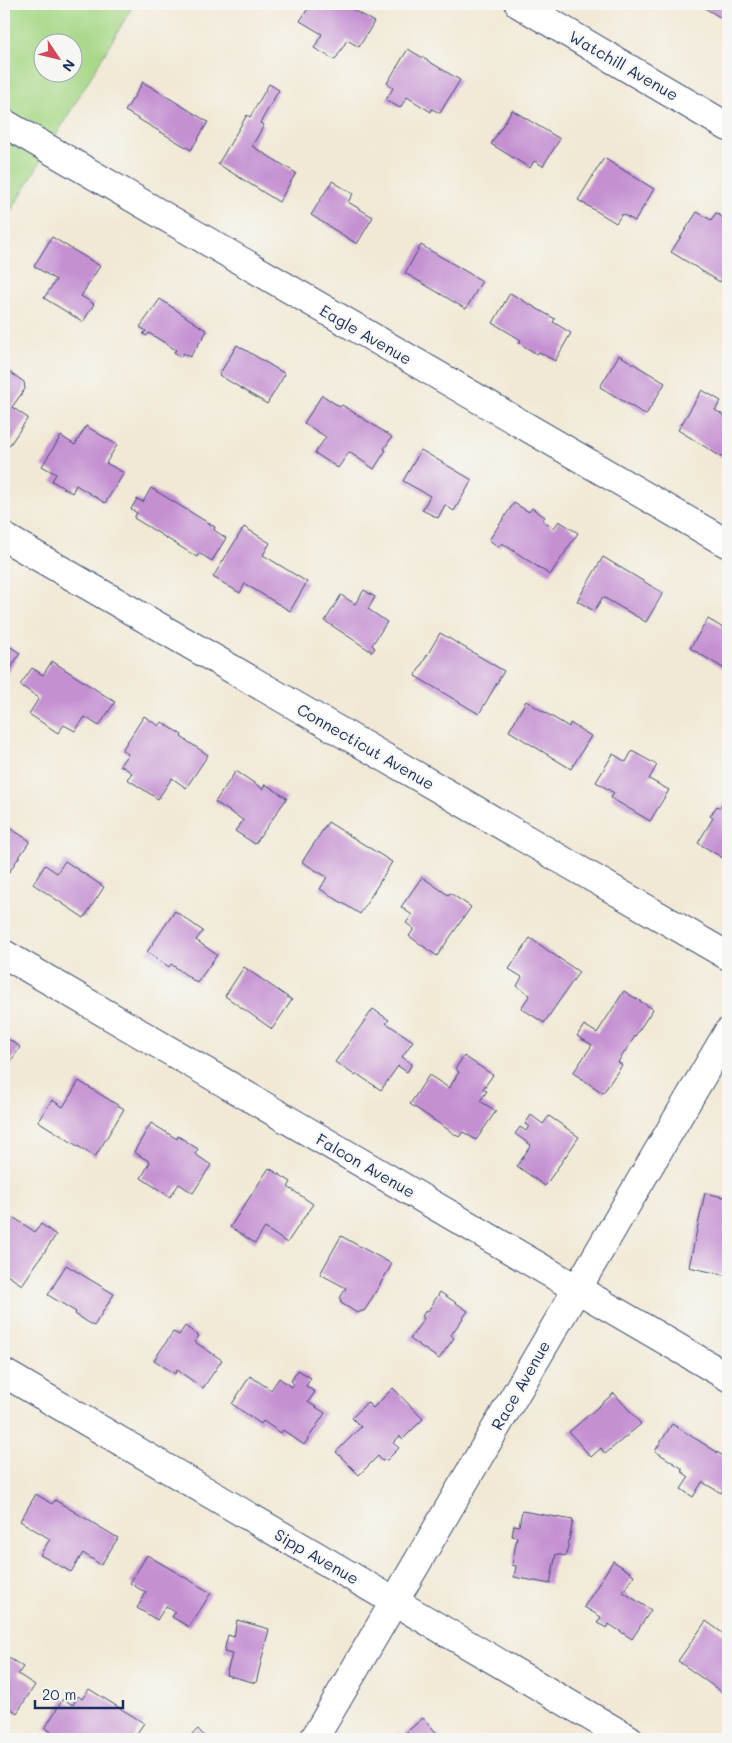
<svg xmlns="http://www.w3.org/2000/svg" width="732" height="1743" font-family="Mali,sans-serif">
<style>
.green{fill:#a7d887;stroke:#618472;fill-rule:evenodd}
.building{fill:#c490d2}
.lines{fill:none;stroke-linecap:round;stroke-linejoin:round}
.minor-casing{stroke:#3b4b70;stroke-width:30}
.minor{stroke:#fff;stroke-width:28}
.labels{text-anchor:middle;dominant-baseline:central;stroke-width:4;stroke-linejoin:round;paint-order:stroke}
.street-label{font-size:16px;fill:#1b2f5e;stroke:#f6f6f2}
</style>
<rect width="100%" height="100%" fill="#f6f6f2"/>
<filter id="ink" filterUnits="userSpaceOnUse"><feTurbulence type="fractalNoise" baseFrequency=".02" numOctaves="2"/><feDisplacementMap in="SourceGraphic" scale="10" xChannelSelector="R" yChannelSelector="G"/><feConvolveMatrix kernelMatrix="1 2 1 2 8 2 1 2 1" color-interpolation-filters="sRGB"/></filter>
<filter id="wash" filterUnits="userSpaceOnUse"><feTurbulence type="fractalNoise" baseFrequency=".0096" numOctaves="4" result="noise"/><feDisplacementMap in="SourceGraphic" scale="20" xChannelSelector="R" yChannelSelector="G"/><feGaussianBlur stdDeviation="1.12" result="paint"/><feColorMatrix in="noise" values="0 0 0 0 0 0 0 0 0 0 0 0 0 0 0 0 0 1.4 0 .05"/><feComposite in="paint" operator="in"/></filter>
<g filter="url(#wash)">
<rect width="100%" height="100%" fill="#f1e9d5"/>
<path class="green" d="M4 4H134L4 223ZM42 42H72V72H42Z"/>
<g id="blocks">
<path class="building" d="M311 4H343L374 22 359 47 347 40 335 60 314 48 322 34 300 21Z
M698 4H728V22Z
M408 49 460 80 440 113 432 109 431 112 407 97 400 108 386 100 393 88 387 83Z
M143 82 208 122 191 150 125 111Z
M269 84 279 90 260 123 264 125 252 146 296 173 279 202 218 164 247 115 250 117Z
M512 110 560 139 543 166 534 161 530 168 491 144Z
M604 158 654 189 635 221 622 214 616 223 578 200Z
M332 181 353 194 348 202 373 217 357 244 311 215Z
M697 212 711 220 716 213 728 221V269L720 282 671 252Z
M52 237 100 266 81 296 94 304 83 322 44 298 56 280 34 266Z
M421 245 482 281 466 309 405 273Z
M510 293 555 319 553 322 571 333 555 361 539 352 537 354 519 343 521 340 493 323Z
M160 299 207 331 190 357 183 353 181 357 174 352 176 350 149 333 147 336 143 334 146 331 140 327Z
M237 345 285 374 267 404 219 375Z
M619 355 665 383 646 415 600 387Z
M10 372 24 382 25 389 12 407 28 418 9 446 4 442V374Z
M702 390 721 401 715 410 728 418V449L723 458 678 430Z
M322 395 340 407 342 405 392 437 384 449 386 450 374 469 349 452 338 468 315 453 326 437 304 423Z
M86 426 117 445 106 463 124 473 105 503 76 485 72 493 52 481 56 474 42 466 61 436 75 445Z
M421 450 472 480 454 511 445 505 438 518 422 510 430 496 403 481Z
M151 488 215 527 214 530 226 538 212 561 199 553 197 557 134 518 137 513 131 509 137 499 143 502Z
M514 503 529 512 532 508 545 517 542 520 554 528 559 521 578 533 550 575 502 543 499 547 489 540Z
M244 527 270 543 263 555 307 582 290 611 245 584 240 593 213 577Z
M603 557 663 593 646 622 603 597 594 611 577 601Z
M364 590 375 597 368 609 387 622 372 645 375 648 372 652 325 621 341 595 355 604Z
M708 619 728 631V671L690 648Z
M440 633 504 671 479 714 415 676Z
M4 643 20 653 4 680Z
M52 661 115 702 99 726 85 717 75 731 64 725 58 733 29 714 39 698 20 685 32 668 43 675Z
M526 701 569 727 570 723 591 736 571 769 509 731Z
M144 716 159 726 162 722 182 735 181 737 208 755 186 788 172 778 158 799 127 779 132 773 120 765 128 754 122 750Z
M632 751 657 765 649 779 669 790 650 821 611 798 614 793 596 782 613 754 626 762Z
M236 771 263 789 265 784 287 798 255 844 235 831 243 820 215 802Z
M728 794V861L698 843 713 818 710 816 717 806 720 808Z
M328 822 392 862 360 914 320 889 327 877 302 862Z
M4 824 30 841 9 872 4 869Z
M65 861 104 887 84 918 33 884 45 865 57 873Z
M422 877 448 895 450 893 471 907 437 956 409 936 414 929 406 923 412 915 401 907Z
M175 911 203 931 196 940 217 955 197 983 171 964 169 967 147 952Z
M530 938 579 972 544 1023 521 1008 530 995 517 986 522 977 509 969Z
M244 967 292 1000 272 1029 225 996Z
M624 991 653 1009 618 1062 622 1065 603 1093 573 1073 592 1045 577 1036 584 1025 597 1033Z
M373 1009 389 1020 386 1023 413 1041 402 1057 412 1064 407 1072 398 1066 381 1090 357 1074 356 1076 335 1062Z
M4 1036 20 1047 4 1072Z
M464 1056 493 1075 483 1089 487 1091 480 1101 496 1111 476 1140 463 1132 459 1137 410 1104 429 1075 449 1088 459 1072 455 1069Z
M79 1081 124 1109 95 1157 38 1121 52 1100 63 1107Z
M531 1115 543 1124 549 1116 579 1137 545 1186 517 1166 531 1145 515 1134 520 1127 526 1131 529 1126 525 1124Z
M151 1123 177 1139 178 1136 198 1149 195 1154 211 1165 193 1193 179 1184 170 1197 141 1178 150 1162 134 1152Z
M269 1168 291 1182 288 1187 313 1204 287 1243 265 1228 255 1243 230 1227Z
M705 1193 728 1198V1276L689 1267Z
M4 1211 35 1232 41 1224 56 1235 22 1285 4 1273Z
M341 1236 392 1264 365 1310 357 1313 341 1303 340 1298 346 1288 320 1274Z
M66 1265 114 1294 94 1326 75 1314 76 1312 48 1295Z
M440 1292 468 1311 451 1335 454 1338 439 1359 410 1339 424 1318 422 1316 426 1310 428 1311Z
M185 1326 199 1336 195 1342 222 1360 203 1388 177 1370 175 1374 154 1360 173 1332 179 1335Z
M298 1370 311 1378 306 1386 315 1392 308 1402 325 1413 304 1445 283 1430 281 1433 263 1421 261 1424 232 1404 250 1376 271 1390 279 1378 292 1387 294 1384 291 1381Z
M393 1388 423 1419 403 1439 400 1436 393 1443 399 1448 387 1460 382 1461 378 1456 359 1475 336 1452 361 1427 352 1418 367 1402 373 1408Z
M614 1393 641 1424 605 1454 601 1448 591 1457 569 1432Z
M672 1424 728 1459V1482L721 1493 702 1482 693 1497 681 1489 689 1477 681 1471 683 1469 655 1451Z
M36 1494 52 1504 55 1500 118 1538 101 1565 83 1553 71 1572 40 1555 50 1539 20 1521Z
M522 1511 573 1520 566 1556 556 1554 550 1584 514 1577 516 1566 512 1565 517 1537 512 1536 514 1525 519 1526Z
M147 1555 211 1593 189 1627 172 1617 175 1612 166 1606 157 1620 137 1608 146 1593 130 1583Z
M613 1561 634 1575 623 1592 651 1610 632 1639 609 1624 607 1628 597 1623 601 1617 584 1607Z
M237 1620 269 1629 256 1683 226 1675 232 1654 224 1652 228 1635 234 1637Z
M706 1621 728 1637V1686L723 1693 678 1661Z
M6 1656 23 1667 18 1674 35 1685 17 1713 4 1704V1659Z
M89 1689 144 1723 133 1739H63L45 1728 63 1699 73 1705 78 1696 82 1699Z
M423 1718 442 1739H392L399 1733 402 1736Z
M198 1729 207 1739H187Z"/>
</g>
</g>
<g filter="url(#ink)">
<use href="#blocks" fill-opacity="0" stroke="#3b4b70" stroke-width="1"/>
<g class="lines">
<defs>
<path id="minor" d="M519 4 728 127
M4 123 728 544
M4 537 728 956
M4 954 728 1377
M4 1373 629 1739
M314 1739 577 1289 728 1032"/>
</defs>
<use href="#minor" class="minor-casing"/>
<use href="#minor" class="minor"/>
</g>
</g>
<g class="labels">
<g class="street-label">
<text transform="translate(624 65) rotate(30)">Watchill Avenue</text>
<text transform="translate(366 334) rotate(30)">Eagle Avenue</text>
<text transform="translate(366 746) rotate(30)">Connecticut Avenue</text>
<text transform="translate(366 1165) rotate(30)">Falcon Avenue</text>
<text transform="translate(520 1385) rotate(-60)">Race Avenue</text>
<text transform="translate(317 1556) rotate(30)">Sipp Avenue</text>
</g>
</g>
<rect width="732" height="1743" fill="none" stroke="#f6f6f2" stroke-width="20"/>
<g transform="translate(58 58) rotate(125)"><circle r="24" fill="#f6f6f2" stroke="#9ea6b7"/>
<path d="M0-4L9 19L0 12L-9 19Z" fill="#d1495b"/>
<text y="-8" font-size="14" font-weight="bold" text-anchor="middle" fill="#1b2f5e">N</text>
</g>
<path d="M35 1700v8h88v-8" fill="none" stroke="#1b2f5e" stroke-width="2.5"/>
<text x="42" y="1700" font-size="15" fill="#1b2f5e" stroke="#f6f6f2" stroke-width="4" paint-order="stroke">20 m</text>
</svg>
